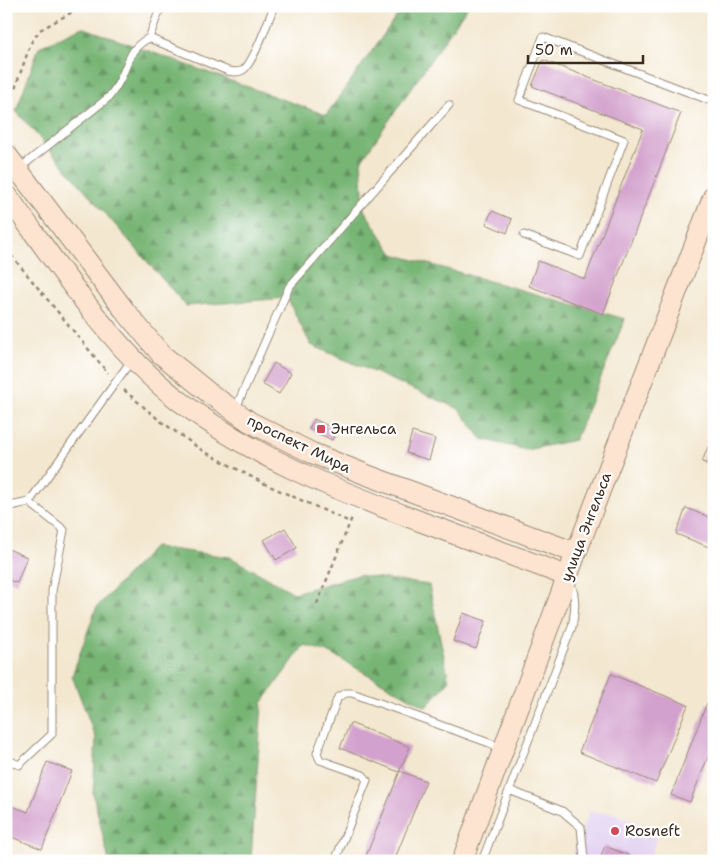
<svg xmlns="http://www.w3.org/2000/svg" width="720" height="867" font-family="'Shantell Sans',sans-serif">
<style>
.built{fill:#e3d3f2}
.forest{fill:url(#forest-firs);stroke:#59704a}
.building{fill:#d3a1cd}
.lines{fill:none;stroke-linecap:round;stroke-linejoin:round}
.lane-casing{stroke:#978876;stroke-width:9}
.secondary-casing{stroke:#978876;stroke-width:22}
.path{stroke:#978876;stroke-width:2.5;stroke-dasharray:4 4;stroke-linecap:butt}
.lane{stroke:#fff;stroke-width:7}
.secondary{stroke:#fde4d0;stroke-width:20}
.poi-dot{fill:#d1495b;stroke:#fff;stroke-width:2}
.labels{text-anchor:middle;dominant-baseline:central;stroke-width:4.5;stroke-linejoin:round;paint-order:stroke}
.poi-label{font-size:15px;fill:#3b2a1e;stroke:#fff;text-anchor:start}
.street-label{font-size:15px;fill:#3b2a1e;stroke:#fff}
</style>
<defs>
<pattern id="forest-firs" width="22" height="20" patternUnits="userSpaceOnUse" patternTransform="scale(1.25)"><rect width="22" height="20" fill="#77b575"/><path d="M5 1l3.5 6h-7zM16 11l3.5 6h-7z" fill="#63935f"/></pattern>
</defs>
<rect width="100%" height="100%" fill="#fff"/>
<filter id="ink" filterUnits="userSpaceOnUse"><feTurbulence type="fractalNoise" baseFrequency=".02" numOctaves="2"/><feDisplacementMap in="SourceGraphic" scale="10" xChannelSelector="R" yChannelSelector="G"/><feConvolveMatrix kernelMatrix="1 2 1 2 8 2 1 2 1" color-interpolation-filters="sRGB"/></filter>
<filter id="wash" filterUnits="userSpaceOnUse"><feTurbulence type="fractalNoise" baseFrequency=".0096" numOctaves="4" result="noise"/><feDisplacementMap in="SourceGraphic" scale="20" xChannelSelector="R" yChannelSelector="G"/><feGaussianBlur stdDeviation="1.12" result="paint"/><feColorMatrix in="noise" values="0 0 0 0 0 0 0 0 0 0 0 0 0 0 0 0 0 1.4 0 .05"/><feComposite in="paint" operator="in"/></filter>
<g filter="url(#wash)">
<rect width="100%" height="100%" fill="#f3e7cf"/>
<path class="built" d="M589 812 613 813 641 825 657 838 649 861H570Z"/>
<path class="forest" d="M404 6H468L361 161 364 210 393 254 625 319 575 440 526 450 482 439 459 409 311 345 287 298 186 306 16 111 39 47 82 27 326 115Z
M154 547 230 557 294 593 359 575 429 585 449 681 426 707 328 652 304 645 262 703 251 859 249 861H109L93 794 96 738 72 676 96 608Z"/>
<g id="blocks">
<path class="building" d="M543 60 681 113 603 314 529 286 538 261 585 279 643 129 532 86Z
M492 211 512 219 507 233 486 224Z
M274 363 291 373 279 394 262 384Z
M314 419 337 430 332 440 309 429Z
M714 431V466L702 462Z
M412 432 435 439 429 460 406 453Z
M686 508 714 519V549L676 534Z
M285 528 297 548 276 560 264 540Z
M6 548 27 557 17 583 6 579Z
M463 613 486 621 476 649 453 641Z
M611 674 688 705 656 783 579 752Z
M707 703 714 706V742L690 802 671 795Z
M350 723 410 747 399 772 340 748Z
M47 762 72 771 42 849 6 835V804L28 812Z
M400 771 426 781 394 861H364Z
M605 846 630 856 628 861H599Z"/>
</g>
</g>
<g filter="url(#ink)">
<use href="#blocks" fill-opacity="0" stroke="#978876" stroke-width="1"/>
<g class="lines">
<defs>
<path id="lane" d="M149 38 228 71C233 72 238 73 243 70 253 64 269 19 274 6
M6 179 109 97C113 92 117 86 120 80 129 62 129 48 149 38L161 6
M524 235 580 256 624 140 519 100 543 37 714 102
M235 410 289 287 449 105
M6 507 29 502
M6 759 19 765 52 734V591L64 530 29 502 131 361
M509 790 562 811 581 827 584 858 583 861
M335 861 367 780 363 775 320 760 317 753 338 697 346 693H352L503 748
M482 861 572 627C575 611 577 597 570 582"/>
<path id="secondary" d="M6 154 125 311 161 354 209 393 250 422 312 453 367 475 576 553
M6 194C56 262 110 347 177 399 250 456 336 490 422 522 470 540 519 558 567 576
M462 861 576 553 714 195"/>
</defs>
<use href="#lane" class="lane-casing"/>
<use href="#secondary" class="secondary-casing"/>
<path class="path" d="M7 111 31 43 40 30 83 6
M6 249 108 373
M124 390 159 420 203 451 265 484 350 522
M317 604 353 515"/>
<use href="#lane" class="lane"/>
<use href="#secondary" class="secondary"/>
</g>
</g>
<g class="poi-dot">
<rect x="316" y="424" width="10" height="10" rx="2.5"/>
<circle cx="615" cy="831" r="5"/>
</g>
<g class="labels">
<g class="poi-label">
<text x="331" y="429">Энгельса</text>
<text x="625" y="831">Rosneft</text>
</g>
<g class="street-label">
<text transform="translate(299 444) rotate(26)">проспект Мира</text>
<text transform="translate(586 527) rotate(-69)">улица Энгельса</text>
</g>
</g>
<rect width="720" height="867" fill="none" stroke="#fff" stroke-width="25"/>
<path d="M528 55v8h115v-8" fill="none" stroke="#3b2a1e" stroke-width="2.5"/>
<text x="535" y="55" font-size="15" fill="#3b2a1e" stroke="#ffffff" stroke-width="4" paint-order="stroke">50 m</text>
</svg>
